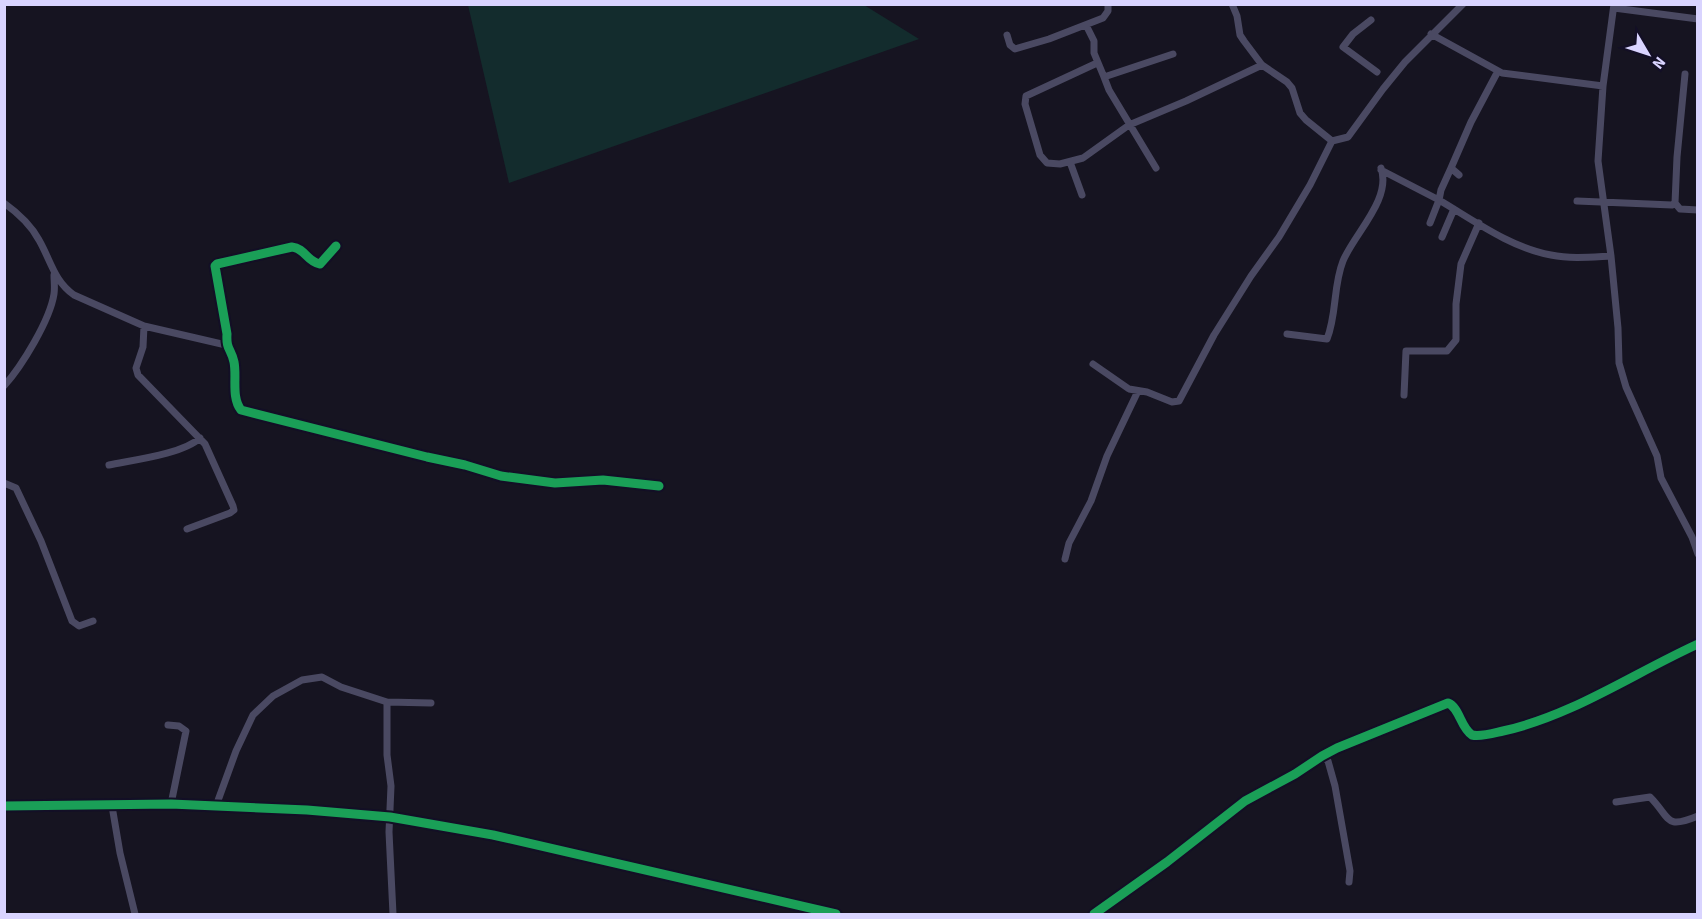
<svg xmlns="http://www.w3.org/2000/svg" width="1702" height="919" font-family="'Source Sans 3',sans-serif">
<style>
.green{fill:#132c2d}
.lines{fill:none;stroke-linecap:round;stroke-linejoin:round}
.street{stroke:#4a4962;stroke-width:7}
.secondary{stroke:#575674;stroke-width:10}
.cycleway-casing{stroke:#130f26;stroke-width:13}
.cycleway{stroke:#1a9f57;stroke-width:9}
</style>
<rect width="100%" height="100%" fill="#161421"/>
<path class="green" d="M468 5H864L919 39 509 183Z"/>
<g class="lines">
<path class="street" d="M1232 4 1237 16 1240 35 1244 41 1262 65 1287 82 1292 88 1300 113 1306 120 1332 141 1348 137 1383 89 1405 62 1463 4
M1614 4 1603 86 1598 161 1611 256 1618 328 1619 363 1626 387 1657 456 1661 478 1692 537 1698 554
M1614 8 1698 19
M1371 20 1353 34 1343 47 1377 72
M1086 25 1094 41V53L1104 77
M1431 34 1502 73 1603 86
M1007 35 1010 45 1015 49 1049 39 1103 18 1108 11V4
M1097 63 1026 96 1025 104 1040 155 1047 163 1060 164 1083 158 1129 125 1186 101 1262 65
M1070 162 1082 195
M1156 168 1109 90 1104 77 1173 54
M1451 168 1441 190 1439 200C1473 220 1511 248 1551 255 1571 259 1591 257 1611 256
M1381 170 1439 200 1430 223
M1459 175 1451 168 1471 122 1498 71
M1577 201 1672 205 1675 203 1677 157 1685 74
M4 203C18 213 31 225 39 240 51 261 54 281 74 295L144 326 226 345
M1675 203 1680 209 1698 210
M1442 237 1454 209
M336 246 320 264C307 262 305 248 292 247L217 264 215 266 227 334C226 350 231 348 234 362 237 377 231 397 241 410L427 457 465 465 501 476 555 483 603 480 659 486
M144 326 143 347 136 368 138 375 205 444 233 506 234 510 230 513 187 529
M1287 334 1327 339C1337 314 1333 286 1343 261 1354 234 1392 199 1381 168
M1093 364 1129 389 1147 392 1172 402 1179 401 1214 335 1251 276 1279 237 1310 185 1332 141
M4 386C22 366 50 320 54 294 55 288 54 281 54 275
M1404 395 1406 351H1447L1456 340V304L1461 264 1479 223
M109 465C133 460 183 454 200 438
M4 483 16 488 41 541 72 621 79 626 93 621
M1065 559 1069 543 1091 501 1107 456 1138 391
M387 702V755L391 786 389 832 393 914
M168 725 179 726 186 731 171 804
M1322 756 1328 761 1335 786 1350 871 1349 882
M1616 802 1650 797C1671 818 1664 830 1698 816
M112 806 120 853 135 914
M216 806 236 751 253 715 273 696 302 680 322 677 341 687 387 702 431 703
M1094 914 1167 862 1245 801 1295 774 1322 756 1337 748 1448 703C1460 708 1460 727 1472 735 1481 737 1494 733 1503 731 1572 716 1634 673 1698 644"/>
<path class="secondary" d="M4 806 171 804 307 810 390 817 493 835 836 914"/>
<defs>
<path id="cycleway" d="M336 246 320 264C307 262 305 248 292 247L217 264 215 266 227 334C226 350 231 348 234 362 237 377 231 397 241 410L427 457 465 465 501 476 555 483 603 480 659 486
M4 806 171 804 307 810 390 817 493 835 836 914
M1094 914 1167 862 1245 801 1295 774 1322 756 1337 748 1448 703C1460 708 1460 727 1472 735 1481 737 1494 733 1503 731 1572 716 1634 673 1698 644"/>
</defs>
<use href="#cycleway" class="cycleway-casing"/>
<use href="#cycleway" class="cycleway"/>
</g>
<rect width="1702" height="919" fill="none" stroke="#d9d4ff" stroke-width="12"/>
<g transform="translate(1648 54) rotate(129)" stroke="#130f26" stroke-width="4.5" paint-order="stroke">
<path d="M0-4.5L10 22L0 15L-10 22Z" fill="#d9d4ff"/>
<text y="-9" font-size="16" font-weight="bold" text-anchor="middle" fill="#d9d4ff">N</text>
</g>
</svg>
